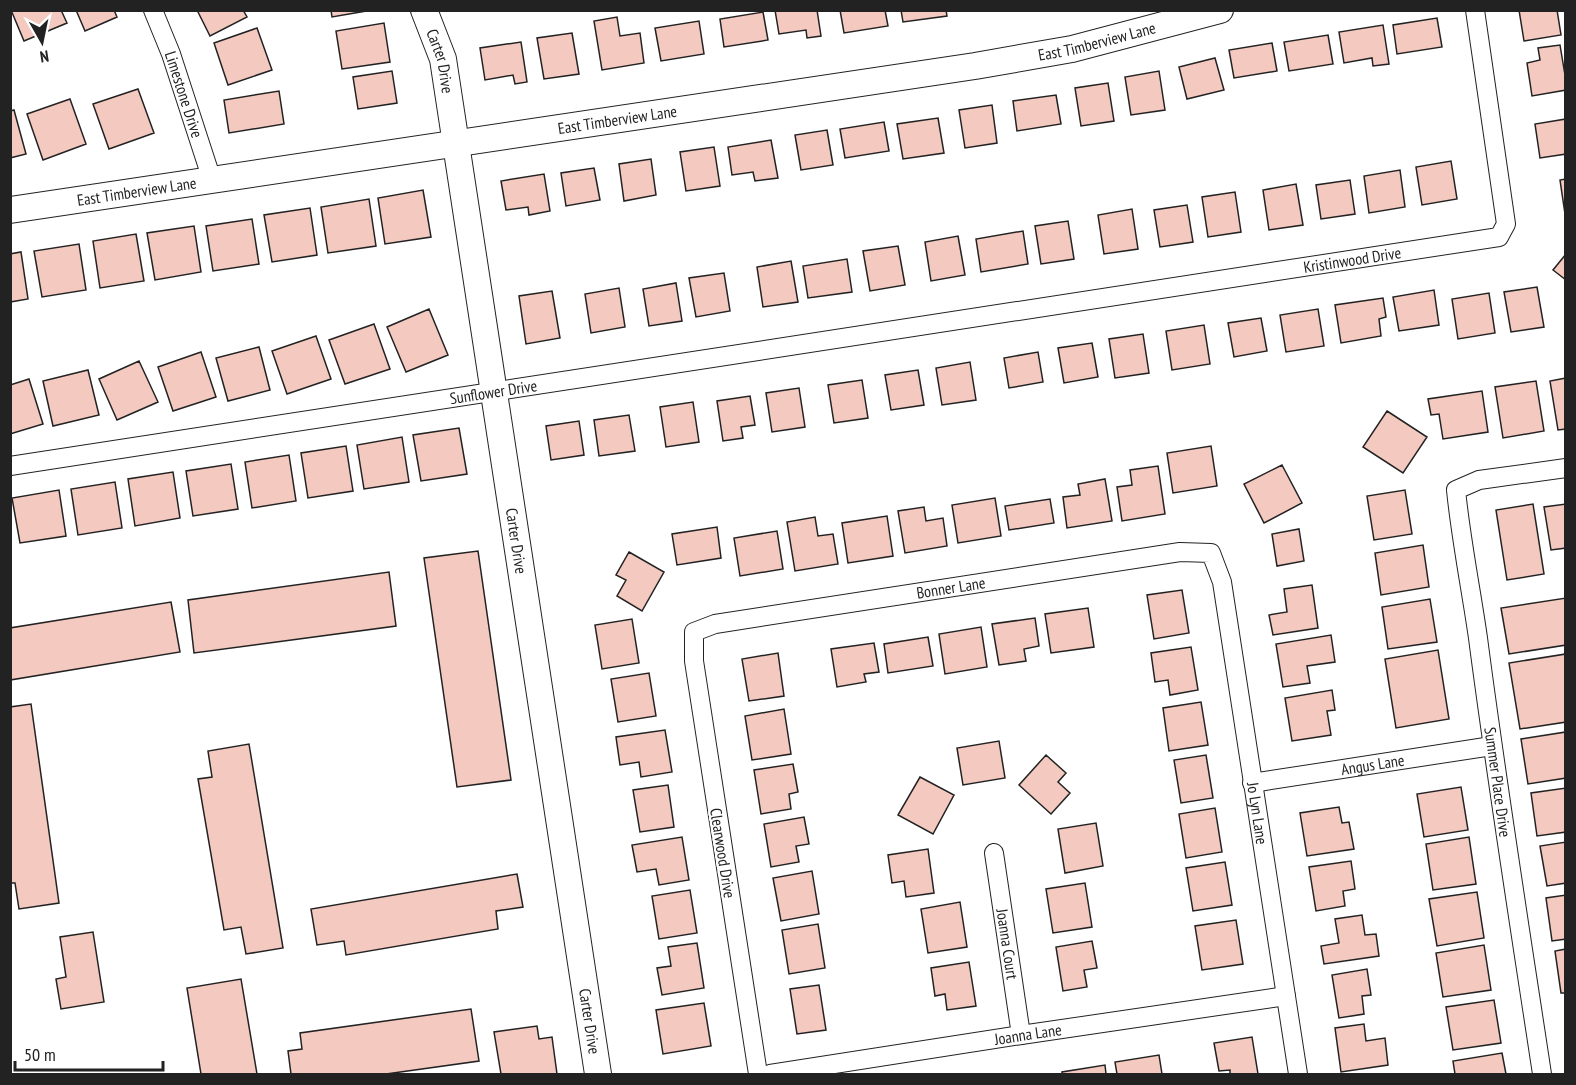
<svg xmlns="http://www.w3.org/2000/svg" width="1576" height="1085" font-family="'PT Sans Narrow',sans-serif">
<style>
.building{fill:#f3c9c0;stroke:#222;stroke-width:1.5}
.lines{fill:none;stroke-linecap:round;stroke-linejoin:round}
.street-casing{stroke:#222;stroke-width:20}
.secondary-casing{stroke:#222;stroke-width:28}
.street{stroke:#fff;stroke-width:18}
.secondary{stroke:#fff;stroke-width:26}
.labels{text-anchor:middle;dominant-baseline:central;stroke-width:4.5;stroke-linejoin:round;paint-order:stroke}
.street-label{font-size:16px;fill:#222;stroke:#fff}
</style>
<rect width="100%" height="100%" fill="#fff"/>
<path class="building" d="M11 10H61L67 23 24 41Z
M76 10H114L117 17 85 31Z
M197 10H243L247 17 210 36Z
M331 10H366V11L332 17Z
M775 10H817L821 36 807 38 806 30 779 34Z
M840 10H885L888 26 844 33Z
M901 10H946L947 16 903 22Z
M1519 10H1557L1561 35 1524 41Z
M763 12 768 40 724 47 720 19Z
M617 17 620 36 640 33 644 63 602 70 594 21Z
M1437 18 1442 47 1397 54 1393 25Z
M699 21 704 54 661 61 655 28Z
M384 23 390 62 342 69 336 31Z
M1383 25 1389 64 1373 66 1372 58 1344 63 1339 32Z
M257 28 272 70 228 85 214 43Z
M572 33 579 74 544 79 537 38Z
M1328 35 1333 64 1289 71 1284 42Z
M521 42 527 82 515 84 513 75 485 80 480 48Z
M1272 43 1277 71 1234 78 1229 50Z
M1560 45 1566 81V90L1532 96 1527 63 1540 60 1538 48Z
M1215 58 1224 90 1187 99 1179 67Z
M392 71 397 103 358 109 353 77Z
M1159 71 1165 110 1131 115 1125 77Z
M1108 83 1114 121 1081 126 1075 88Z
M138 89 154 133 109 149 93 104Z
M279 91 284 124 229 133 224 100Z
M1056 95 1061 124 1017 131 1013 101Z
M70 99 86 144 43 160 27 114Z
M992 105 997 143 965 148 959 110Z
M14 110 26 154 10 158V111Z
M938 118 944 153 903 159 897 124Z
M1566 119V154L1540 158 1535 124Z
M884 122 889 151 845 158 840 129Z
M827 130 833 165 801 170 795 135Z
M771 140 778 178 755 181 753 172 732 175 728 147Z
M714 147 720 186 686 191 680 152Z
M651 159 656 195 624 201 619 164Z
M1451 161 1457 199 1422 205 1416 167Z
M594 168 600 200 566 206 561 173Z
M1400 170 1405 207 1369 213 1364 176Z
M544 174 550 211 529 215 528 207 506 210 501 181Z
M1566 179V214H1565L1560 180Z
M1350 180 1355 214 1321 219 1316 185Z
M1296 184 1303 225 1269 230 1263 190Z
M423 190 431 237 385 244 378 198Z
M1235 192 1241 232 1208 237 1202 197Z
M369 199 376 246 328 253 321 207Z
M1187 205 1193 242 1160 247 1154 210Z
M310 208 317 255 272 262 264 215Z
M1132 209 1138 249 1104 254 1098 215Z
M252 219 259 264 213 271 206 226Z
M1068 221 1074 259 1041 264 1035 226Z
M194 226 201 272 155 280 147 233Z
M1023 231 1028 264 981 272 976 239Z
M136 234 144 281 100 288 93 241Z
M958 236 965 275 931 281 925 242Z
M79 244 86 290 42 297 34 251Z
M898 246 905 285 870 291 863 251Z
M21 252 28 299 10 302V254Z
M1566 254V280L1553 270Z
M847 259 852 292 808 298 803 266Z
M791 261 798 302 763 307 757 267Z
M724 273 730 311 696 317 689 278Z
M676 283 682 321 649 326 643 289Z
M1537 287 1544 327 1511 332 1504 292Z
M619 288 625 327 591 333 585 294Z
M1434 290 1439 325 1399 331 1393 297Z
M552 291 560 338 526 344 519 296Z
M1489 293 1495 333 1458 339 1452 299Z
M1383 298 1386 317 1379 319 1381 336 1341 343 1335 305Z
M429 309 448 355 406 372 387 327Z
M1318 309 1324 346 1286 352 1280 315Z
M1261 318 1267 351 1234 357 1228 323Z
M374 324 390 369 345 384 329 340Z
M1204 325 1210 364 1172 370 1166 331Z
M1143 334 1149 373 1115 378 1109 339Z
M316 336 331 379 287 394 272 351Z
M1092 343 1098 377 1064 383 1058 348Z
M259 347 270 390 228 401 216 358Z
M201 352 216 397 173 411 158 367Z
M1038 352 1043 382 1009 388 1004 358Z
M139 361 158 402 117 420 99 379Z
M970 362 976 400 942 405 936 368Z
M88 370 99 415 53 426 43 381Z
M918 370 924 405 891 410 885 375Z
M1566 378V429L1558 430 1550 381Z
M29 379 43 424 10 434V385Z
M862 380 868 418 834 423 828 385Z
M1536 381 1544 431 1503 438 1495 387Z
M799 388 805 427 772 432 766 393Z
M1482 391 1488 432 1443 439 1439 414 1431 415 1428 399Z
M750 396 755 425 741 427 743 438 723 441 717 401Z
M693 402 699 442 666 447 660 407Z
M1387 411 1427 437 1403 473 1363 447Z
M629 415 635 451 599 456 594 420Z
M579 421 584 455 551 460 546 426Z
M459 428 467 474 421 481 413 435Z
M402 437 409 482 364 489 357 445Z
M346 446 353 491 308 498 301 453Z
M1211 446 1217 486 1173 493 1167 453Z
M289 455 296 501 252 508 245 462Z
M231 464 238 509 193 516 186 471Z
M1282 465 1302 503 1264 523 1244 484Z
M1158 466 1165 514 1122 521 1117 487 1132 485 1130 470Z
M173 472 180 518 135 526 128 479Z
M1105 479 1112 521 1067 528 1063 497 1080 495 1078 484Z
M115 482 122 528 78 535 71 489Z
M59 490 66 536 20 543 12 498Z
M1405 490 1412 534 1374 540 1367 496Z
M995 498 1001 536 958 543 952 505Z
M1050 499 1054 523 1009 530 1005 506Z
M1533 504 1544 574 1507 580 1496 510Z
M1566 504V548L1551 550 1544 507Z
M924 507 926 521 943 518 947 546 905 553 898 511Z
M887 516 893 556 848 563 842 523Z
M815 517 818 536 833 534 838 564 795 571 787 522Z
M717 527 721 558 677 565 672 534Z
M1299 529 1304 561 1277 566 1272 534Z
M777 531 783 569 740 576 734 538Z
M1423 545 1429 587 1381 595 1375 553Z
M478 551 511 780 457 787 424 558Z
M629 552 664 572 642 611 617 596 626 580 616 575Z
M389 572 396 626 194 653 188 600Z
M1312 585 1318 628 1273 635 1269 615 1287 612 1284 589Z
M1182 590 1189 633 1154 639 1147 595Z
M1566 598V645L1509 654 1501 608Z
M1430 599 1437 642 1388 649 1382 607Z
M171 602 180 652 10 680V628Z
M1088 608 1094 647 1051 653 1045 614Z
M1035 618 1039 646 1024 649 1026 661 999 665 992 624Z
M632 619 639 663 602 669 595 625Z
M981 627 987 667 945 674 939 634Z
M1331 635 1335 662 1307 666 1310 683 1283 687 1276 644Z
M928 637 933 666 888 673 884 644Z
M874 643 879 672 864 674 866 682 837 687 831 649Z
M1191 647 1198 690 1170 695 1168 680 1155 682 1151 653Z
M1438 650 1449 719 1396 728 1385 659Z
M778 653 784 696 749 701 742 659Z
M1566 654V722L1520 729 1509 663Z
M649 673 656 716 618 722 611 679Z
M1332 690 1335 710 1327 711 1331 735 1292 741 1285 698Z
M1201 702 1208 745 1169 751 1163 708Z
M31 704 59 903 19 909 15 883H10V707Z
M784 709 791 754 752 760 745 716Z
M665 730 672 772 641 777 639 762 620 765 616 737Z
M1566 732V778L1528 784 1521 739Z
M999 741 1005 778 963 785 957 748Z
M249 744 283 948 246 954 241 927 224 930 198 779 212 777 208 751Z
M1046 755 1066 773 1058 782 1070 793 1051 814 1019 785Z
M1206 755 1213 798 1181 803 1174 760Z
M793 764 798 792 789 794 791 809 761 814 754 770Z
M920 777 954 795 933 834 898 815Z
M668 785 674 827 640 832 633 790Z
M1461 787 1468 830 1424 837 1417 794Z
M1566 788V832L1537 836 1531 793Z
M1339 807 1342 823 1349 822 1354 849 1307 856 1300 813Z
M1215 808 1222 852 1186 858 1179 814Z
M804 817 809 844 796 846 799 862 771 867 764 824Z
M1096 823 1103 866 1065 873 1058 829Z
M682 837 689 880 659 885 656 869 637 872 632 845Z
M1469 837 1476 884 1433 890 1426 844Z
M1566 842V883L1547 886 1540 846Z
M928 849 934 893 906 897 904 881 892 883 888 855Z
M1351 861 1355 889 1343 891 1345 906 1316 911 1309 867Z
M1225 862 1232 905 1193 911 1186 868Z
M812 871 819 914 781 921 773 878Z
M517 874 523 907 496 911 498 929 346 955 344 941 317 945 311 909Z
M1085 883 1092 927 1053 933 1046 889Z
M690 890 697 933 659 939 652 896Z
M1477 892 1484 938 1437 946 1429 899Z
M1566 895V939L1552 941 1546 898Z
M960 902 967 947 928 953 921 909Z
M1362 915 1365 935 1376 934 1379 956 1324 964 1321 946 1339 943 1335 919Z
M1236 920 1243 964 1202 970 1195 926Z
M818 924 825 968 789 974 782 930Z
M93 932 104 1002 61 1009 56 979 66 977 60 937Z
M1092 941 1097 968 1084 970 1087 987 1063 991 1056 947Z
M697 943 704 988 662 995 657 968 671 966 668 947Z
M1484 945 1491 990 1443 997 1436 953Z
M1566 949V993H1561L1555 951Z
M969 962 976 1006 947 1010 945 994 935 996 931 968Z
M1367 969 1371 995 1362 996 1364 1014 1339 1018 1332 975Z
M241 979 257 1074H201L187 988Z
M819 985 826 1030 797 1034 790 989Z
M1494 1000 1501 1043 1453 1050 1446 1007Z
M704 1003 711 1046 663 1054 656 1010Z
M471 1009 479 1061 386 1074H291L288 1051 302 1049 300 1033Z
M1364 1024 1366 1041 1385 1038 1388 1065 1341 1072 1335 1028Z
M537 1026 539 1039 552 1037 557 1074H501L494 1032Z
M1252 1037 1258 1074H1230V1070L1219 1071 1214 1043Z
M1502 1053 1506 1074H1455L1453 1061Z
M1159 1055 1162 1074H1117L1115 1062Z
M1105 1065 1106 1074H1062V1072Z"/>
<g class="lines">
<defs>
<g id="street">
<path id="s1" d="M153 10 171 54 212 180"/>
<path id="s2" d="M10 466 1499 237 1506 224 1475 10"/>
<path id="s3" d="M1252 783 1492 746"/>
<path id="s4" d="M994 853 1021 1035"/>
<path id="s5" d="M758 1074 694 661V632L715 624 1180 552 1211 553 1222 582 1298 1074"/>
<path id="s6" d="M770 1074 1021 1035 1286 996"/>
<path d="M1542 1074C1520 929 1497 784 1478 638 1471 589 1461 540 1456 490L1479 480 1566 468"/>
</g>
<g id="secondary">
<path id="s7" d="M424 10 443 59 598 1074"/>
<path id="s8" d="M10 210 975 66 1072 49 1220 10"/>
</g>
</defs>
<use href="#street" class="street-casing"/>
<use href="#secondary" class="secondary-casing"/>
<use href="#street" class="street"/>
<use href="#secondary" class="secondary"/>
</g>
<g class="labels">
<g class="street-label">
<text stroke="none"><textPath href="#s8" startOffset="1100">East Timberview Lane</textPath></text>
<text stroke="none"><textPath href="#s7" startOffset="54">Carter Drive</textPath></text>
<text stroke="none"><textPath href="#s1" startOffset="90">Limestone Drive</textPath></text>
<text stroke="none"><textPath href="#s8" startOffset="614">East Timberview Lane</textPath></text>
<text stroke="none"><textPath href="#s8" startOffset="128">East Timberview Lane</textPath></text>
<text stroke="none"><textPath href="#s2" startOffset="1358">Kristinwood Drive</textPath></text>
<text stroke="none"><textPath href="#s2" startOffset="489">Sunflower Drive</textPath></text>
<text stroke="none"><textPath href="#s7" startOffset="540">Carter Drive</textPath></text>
<text stroke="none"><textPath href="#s5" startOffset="708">Bonner Lane</textPath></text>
<text stroke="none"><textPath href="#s3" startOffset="122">Angus Lane</textPath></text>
<text transform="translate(1498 782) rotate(82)">Summer Place Drive</text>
<text stroke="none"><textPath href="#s5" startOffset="1236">Jo Lyn Lane</textPath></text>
<text transform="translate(723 853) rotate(81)">Clearwood Drive</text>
<text stroke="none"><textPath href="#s4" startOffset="92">Joanna Court</textPath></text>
<text stroke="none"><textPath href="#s7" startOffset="1026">Carter Drive</textPath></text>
<text stroke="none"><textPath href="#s6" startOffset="261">Joanna Lane</textPath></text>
</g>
</g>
<rect width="1576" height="1085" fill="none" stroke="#222222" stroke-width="24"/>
<g transform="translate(42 42) rotate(171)" stroke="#ffffff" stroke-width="4.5" paint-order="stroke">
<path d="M0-4.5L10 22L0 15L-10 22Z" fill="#222222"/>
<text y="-9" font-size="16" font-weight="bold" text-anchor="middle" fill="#222222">N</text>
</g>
<path d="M15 1061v9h148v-9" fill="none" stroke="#222222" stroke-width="3"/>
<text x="24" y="1061" font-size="18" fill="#222222" stroke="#ffffff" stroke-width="4.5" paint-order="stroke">50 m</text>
</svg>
